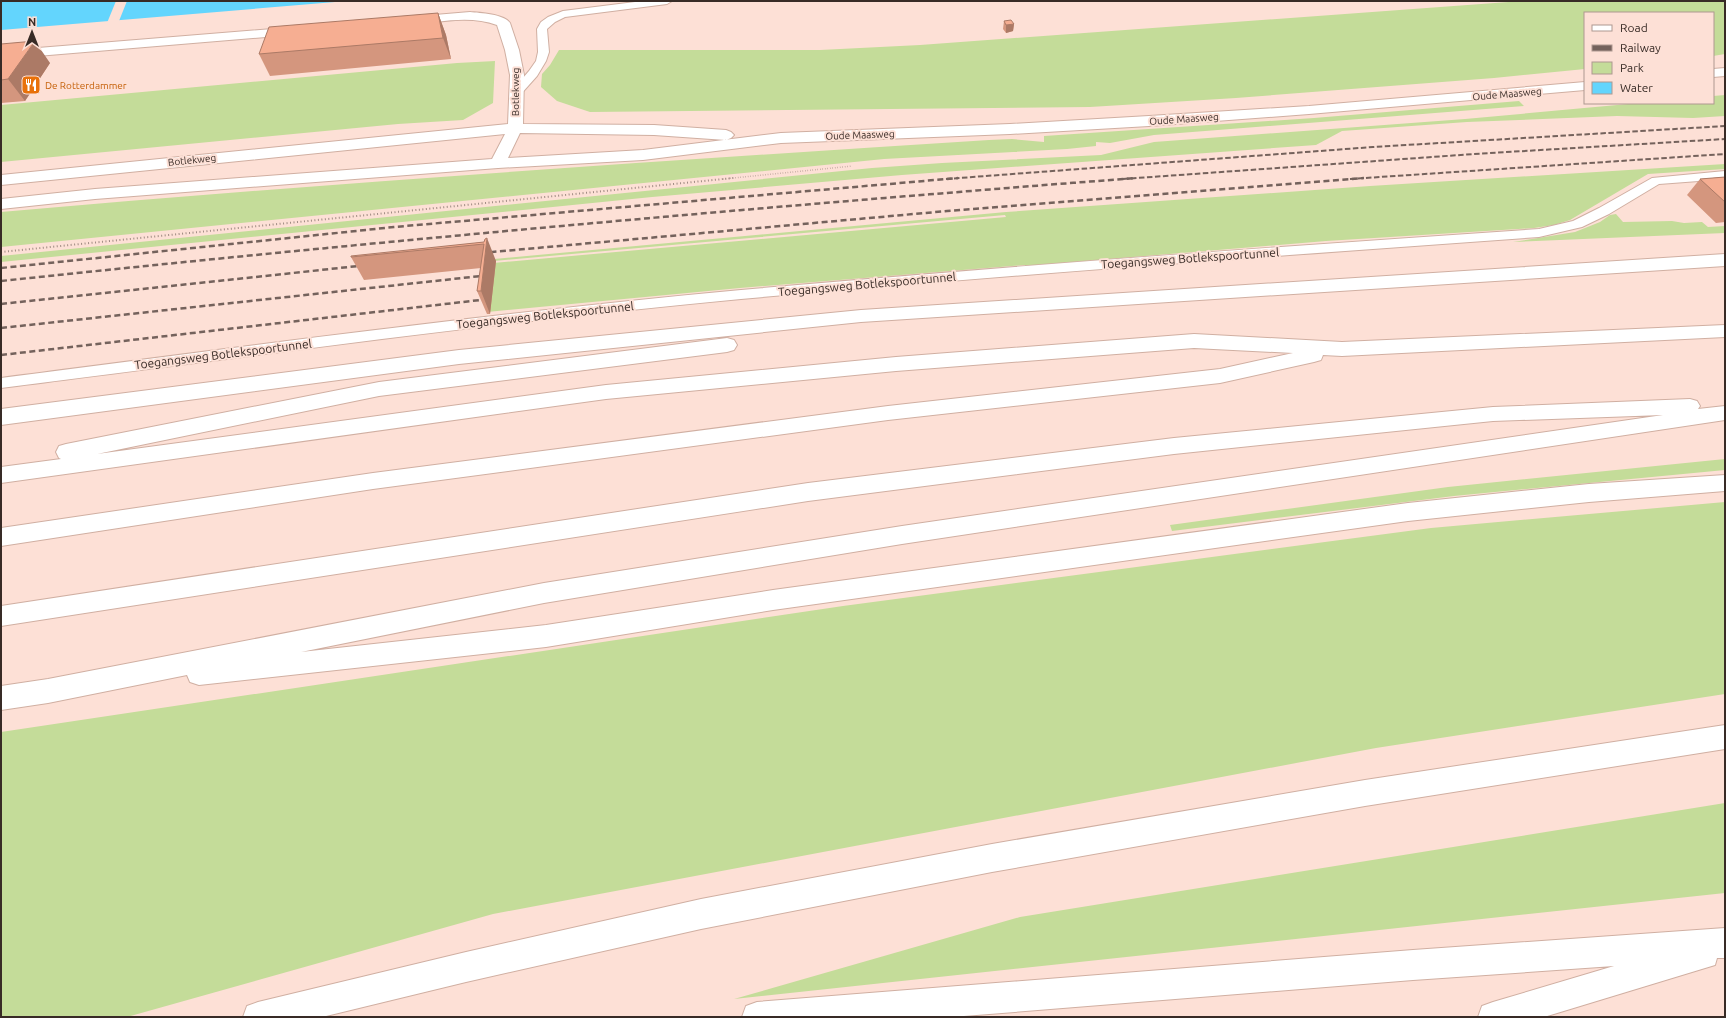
<svg xmlns="http://www.w3.org/2000/svg" width="1726" height="1018" font-family="Ubuntu,sans-serif">
<style>
.green{fill:#c4dc99}
.water{fill:#63d5fd}
.pier{fill:#fde0d6}
.lines{fill:none;stroke-linecap:round;stroke-linejoin:round}
.service-casing{stroke:#d0afa2;stroke-width:2}
.minor-casing{stroke:#d0afa2;stroke-width:2}
.motorway-casing{stroke:#d0afa2;stroke-width:2}
.path-far1{stroke:#a08b83;stroke-width:1.5;stroke-dasharray:0.5 2;stroke-linecap:butt}
.path{stroke:#a08b83;stroke-width:2;stroke-dasharray:1 2.5;stroke-linecap:butt}
.service{fill:#fff;fill-rule:evenodd}
.minor{fill:#fff;fill-rule:evenodd}
.motorway{fill:#fff;fill-rule:evenodd}
.rail-far1{stroke:#74625c;stroke-width:2;stroke-dasharray:5.5 2.5;stroke-linecap:butt}
.rail{stroke:#74625c;stroke-width:2.5;stroke-dasharray:6 3.5;stroke-linecap:butt}
.wall{fill:#d4967e}
.shaded-wall{fill:#ac7a66}
.building{fill:#f6ae92;stroke:#ac7a66}
.labels{text-anchor:middle;dominant-baseline:central;stroke-width:4;stroke-linejoin:round;paint-order:stroke}
.far-food-label{font-size:10px;fill:#c56008;stroke:#fde0d6;text-anchor:start}
.far-street-label{font-size:10px;fill:#382b26;stroke:#fde0d6}
.street-label{font-size:12px;fill:#382b26;stroke:#fde0d6}
</style>
<rect width="100%" height="100%" fill="#fde0d6"/>
<path class="green" d="M1522 1H1725V54L1713 56V13H1585V69L1494 78 1236 98 1090 107 590 112 557 101 541 87 542 74 550 65 559 50H820L920 45Z
M495 61 493 103 463 120 398 124 1 162V105L457 63Z
M1725 95V116L1693 118 1617 116 1467 122 1342 131 1316 145 902 175 652 197 1 262V256L872 168 942 163 1101 155 1154 142 1465 119 1639 103H1713V96Z
M1519 101 1524 106 1154 135 1110 143 1096 142V146L1067 149 884 159 1 247V212C330 183 660 161 989 140L1012 139 1044 142V136L1314 118Z
M1725 164V169L1648 174 1570 220 1554 225 1534 228 1326 241 1025 266V265L740 288 487 312 493 263 1006 217 1005 215 494 261V259L1006 212 1370 186Z
M1616 214 1623 222 1672 221 1684 223 1702 222 1708 227 1725 226V233L1513 242 1575 232 1600 222 1610 215Z
M1725 459V470L1454 496 1172 531 1170 525 1448 487Z
M1725 502V694L1376 748 493 914 127 1017H1V732L843 606 1431 528Z
M1725 803V893L734 999 1020 917Z"/>
<path class="water" d="M1 1H347L1 30Z"/>
<path class="pier" d="M116 1H127L119 21 107 23Z"/>
<g class="lines">
<defs>
<path id="service" d="M643 1H672L667 4 565 17 555 22 547 29 549 52 546 61 537 76 520 95H512L510 93 529 71 536 61 538 52 537 29 541 22 548 17 563 11Z
M1725 171V179L1659 184 1609 214 1582 227 1539 237C1273 256 1007 275 741 299 494 322 247 357 1 388V378C248 346 494 313 741 290 1007 266 1273 247 1539 229L1573 221 1599 208 1652 178Z"/>
<path id="minor" d="M470 12C480 13 504 14 510 23L519 50 524 75 523 124 654 125 726 130 731 132 734 135 731 138 726 140 654 135 520 133 508 158 643 150 781 133 1010 124 1149 116 1309 106 1585 82V90L1309 114 1149 126 1010 134 781 143 643 160 498 168 95 199 1 209V199L95 189 492 159 505 134 1 185V175L508 124 510 75 505 50 497 25C470 15 439 22 411 25L406 24 404 21 406 18 411 17Z
M297 27 302 28 304 31 302 34 1 59V51Z
M1725 68V76L1713 77V69Z"/>
<path id="motorway" d="M1725 254V266L861 322 459 364 1 425V409L459 350 861 310Z
M1725 325V337L1342 356 1323 355 1321 360 1314 362 1220 383 888 420 373 489 1 546V528L373 473 888 406 1220 369 1293 353 1194 348 896 371 606 399 1 483V467L61 459 59 458 56 452 59 446 66 444 379 382 727 338 734 340 737 345 734 350 727 352 379 396 97 454 606 385 896 357 1194 334 1342 342Z
M1690 399 1697 401 1700 406 1698 409 1725 406V420L902 544 544 603 301 652 546 625 773 590 1408 503 1589 484 1725 475V491L1589 502 1408 521 773 610 546 647 199 685 190 682 187 675 48 703 1 710V686L48 679 544 583 902 526 1663 415 1493 421 1174 454 808 501 1 626V606L808 483 1174 438 1493 407Z
M1725 725V749L1365 806 992 872 701 929 466 982 322 1017H243L247 1006 258 1002 466 952 701 899 992 844 1365 780Z
M1725 928V958H1717L1715 965 1544 1017H1478L1482 1006 1493 1002 1614 966 1413 980 951 1017H742L746 1006 757 1002 1413 950Z"/>
</defs>
<use href="#service" class="service-casing"/>
<use href="#minor" class="minor-casing"/>
<use href="#motorway" class="motorway-casing"/>
<path class="path-far1" d="M723 179 852 166"/>
<path class="path" d="M1 252 733 178"/>
<use href="#service" class="service"/>
<use href="#minor" class="minor"/>
<use href="#motorway" class="motorway"/>
<path class="rail-far1" d="M946 179 1373 147 1725 126
M1123 179 1474 154 1725 139
M1350 179 1725 154"/>
<path class="rail" d="M481 253 947 211 1364 178
M1 268 394 227 958 178
M1 281C379 241 757 207 1136 178
M1 304 368 265
M1 328 490 275
M1 355 489 299"/>
</g>
<path class="wall" d="M438 13 446 35 451 59 270 76 259 54Z
M1004 21 1014 24 1013 31 1006 33 1003 29Z
M1 44 50 63 25 101 1 103Z
M1725 177V222L1716 223 1687 195 1700 179Z
M484 242 496 261 490 314H487L477 291 481 268 364 280 351 257Z"/>
<path class="shaded-wall" d="M438 13 446 35 451 59 443 38Z
M1014 24 1013 31 1006 33V25Z
M35 41 50 63 25 101 8 79Z
M487 238 496 261 490 314 481 291Z"/>
<path class="building" d="M438 13 443 38 259 54 269 27Z
M1011 20 1014 24 1006 25 1004 21Z
M35 41 8 79 1 80V44Z
M1725 177V202L1700 179Z
M487 238 481 291H477L484 244 351 257V256L484 242 485 239Z"/>
<defs>
<symbol id="restaurant-square" viewBox="-11 -11 22 22"><rect x="-9" y="-9" width="18" height="18" rx="4" fill="#e8710a" stroke="#fde0d6"/><path d="M-5-6h1v4h1v-4h1v4h1v-4h1v5L-1.5 .5V6h-2V.5L-5-1ZM5-6V6H3V1.5H1.5Q1.5-4 5-6Z" fill="#fff"/></symbol>
</defs>
<g fill-rule="evenodd">
<use href="#restaurant-square" x="20" y="74" width="22" height="22"/>
</g>
<g class="labels">
<g class="far-food-label">
<text x="45" y="85">De Rotterdammer</text>
</g>
<g class="far-street-label">
<text transform="translate(515 92) rotate(-90)">Botlekweg</text>
<text transform="translate(1507 94) rotate(-5)">Oude Maasweg</text>
<text transform="translate(1184 119) rotate(-4)">Oude Maasweg</text>
<text transform="translate(860 135) rotate(-2)">Oude Maasweg</text>
<text transform="translate(192 160) rotate(-6)">Botlekweg</text>
</g>
<g class="street-label">
<text transform="translate(1190 258) rotate(-4)">Toegangsweg Botlekspoortunnel</text>
<text transform="translate(867 284) rotate(-5)">Toegangsweg Botlekspoortunnel</text>
<text transform="translate(545 315) rotate(-6)">Toegangsweg Botlekspoortunnel</text>
<text transform="translate(223 354) rotate(-7)">Toegangsweg Botlekspoortunnel</text>
</g>
</g>
<rect width="1726" height="1018" fill="none" stroke="#382b26" stroke-width="4"/>
<rect x="1584" y="12" width="130" height="92" fill="#fde0d6" stroke="#ae9890"/>
<rect x="1592" y="25" width="20" height="6" fill="#ffffff" stroke="#ae9890"/>
<text x="1620" y="32" font-size="12" fill="#382b26">Road</text>
<rect x="1592" y="45" width="20" height="6" fill="#74625c" stroke="#ae9890"/>
<text x="1620" y="52" font-size="12" fill="#382b26">Railway</text>
<rect x="1592" y="62" width="20" height="12" fill="#c4dc99" stroke="#ae9890"/>
<text x="1620" y="72" font-size="12" fill="#382b26">Park</text>
<rect x="1592" y="82" width="20" height="12" fill="#63d5fd" stroke="#ae9890"/>
<text x="1620" y="92" font-size="12" fill="#382b26">Water</text>
<g transform="translate(32 32)" stroke="#fde0d6" stroke-width="3" paint-order="stroke">
<path d="M0-3L7 15L0 10L-7 15Z" fill="#382b26"/>
<text y="-6" font-size="11" font-weight="bold" text-anchor="middle" fill="#382b26">N</text>
</g>
</svg>
